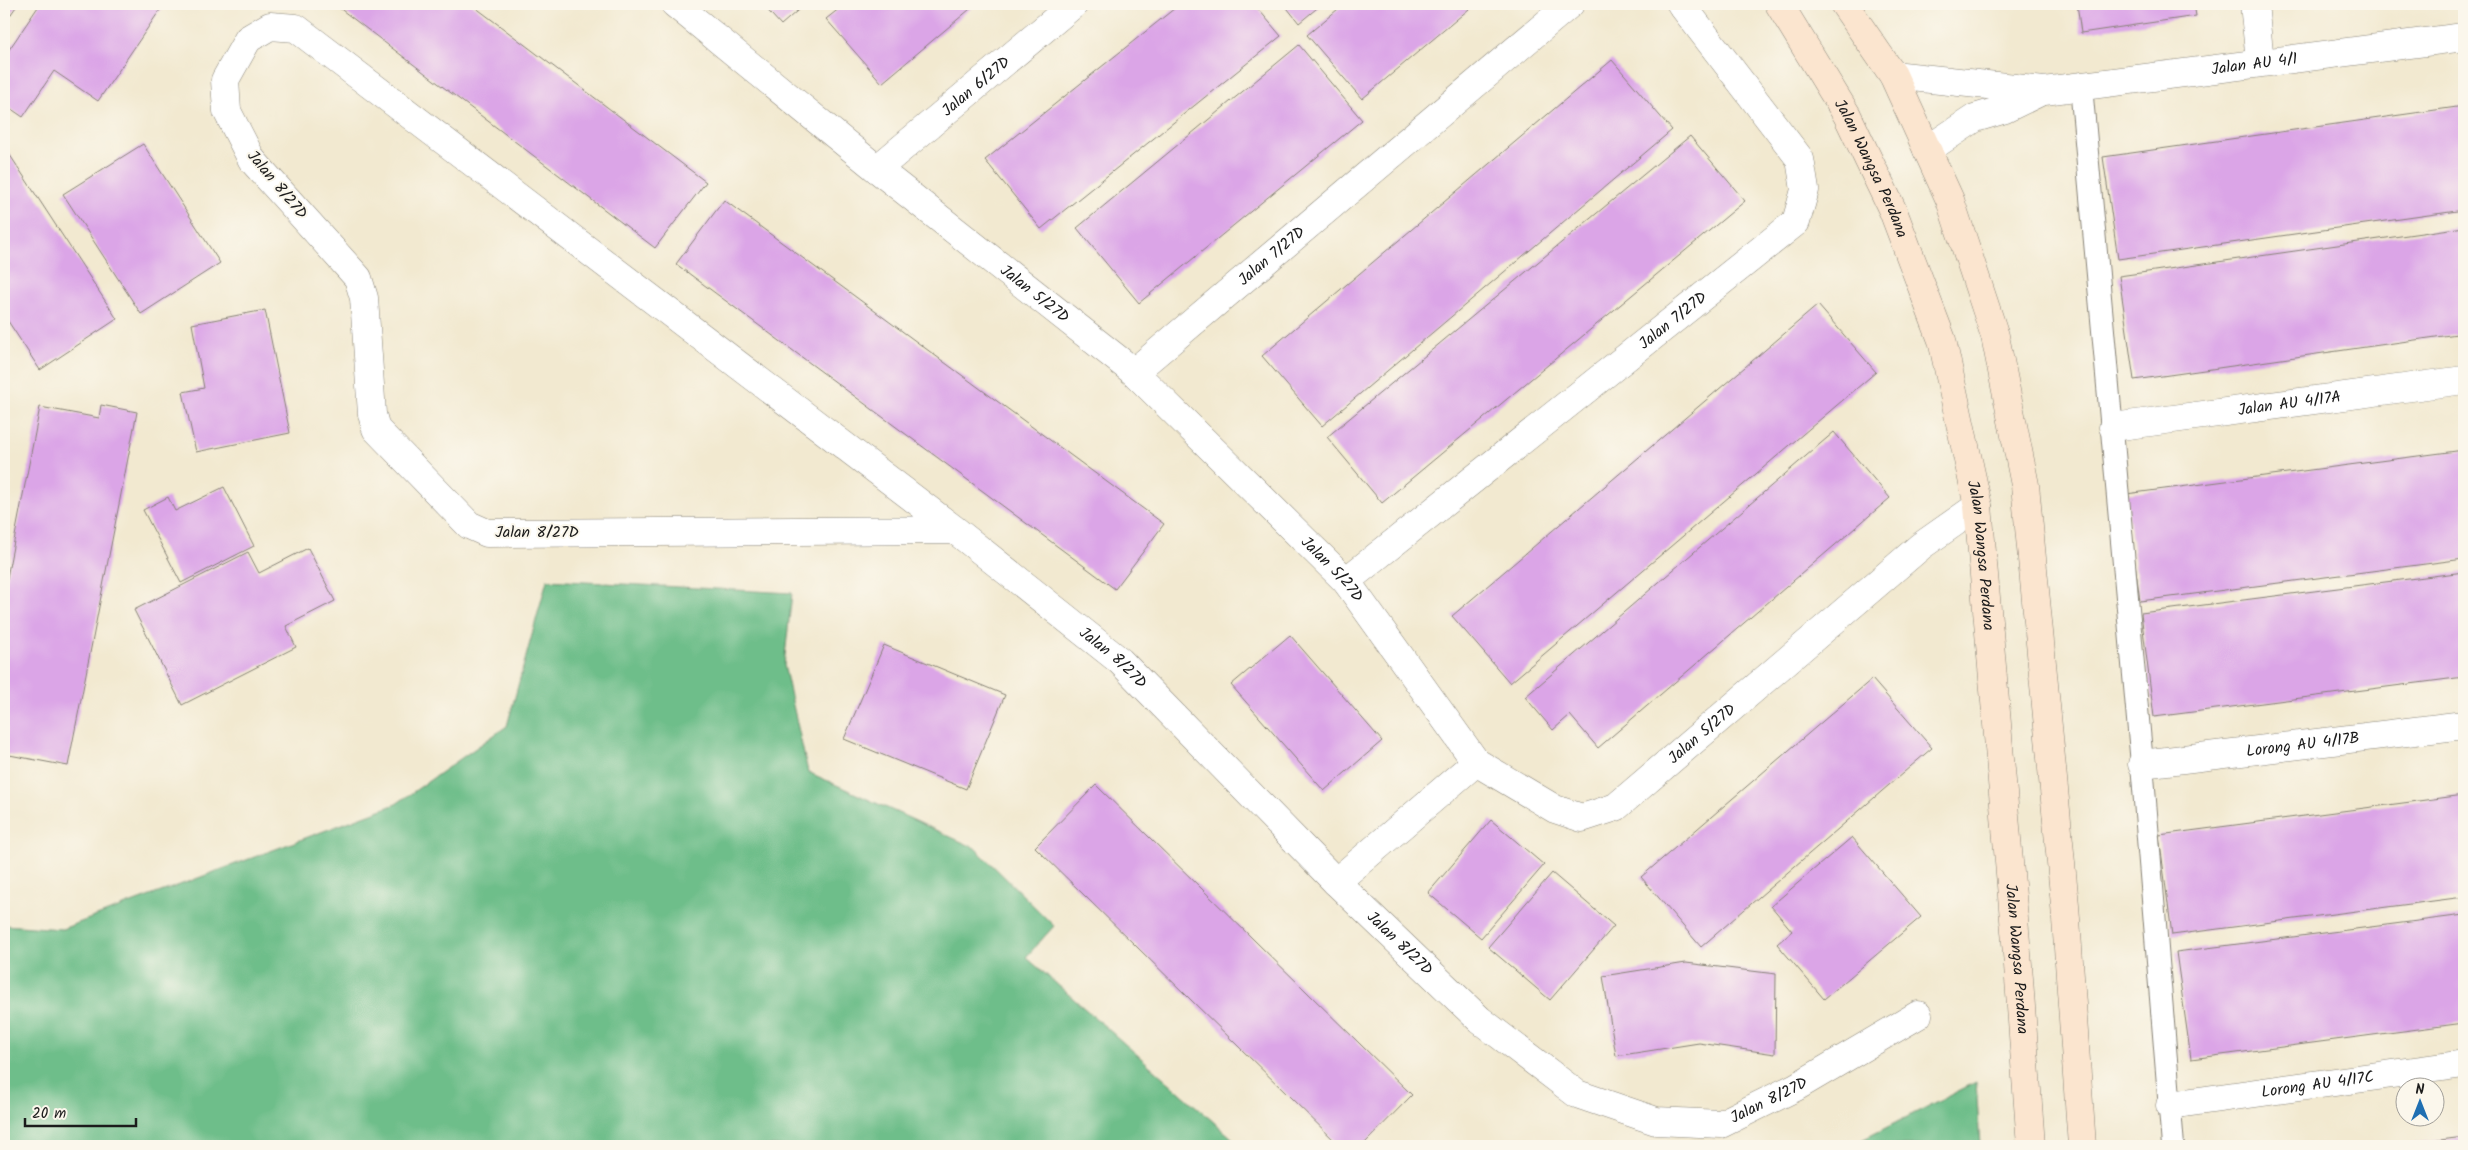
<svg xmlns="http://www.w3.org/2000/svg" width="2468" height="1150" font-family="Kalam,sans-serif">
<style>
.forest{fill:#6ebe8a;stroke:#456d53}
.building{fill:#dba5e7}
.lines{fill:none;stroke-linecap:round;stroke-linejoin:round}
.service-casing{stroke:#878276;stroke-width:24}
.minor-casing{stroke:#878276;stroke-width:29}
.secondary-casing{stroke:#878276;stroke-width:29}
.service{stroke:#fff;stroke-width:22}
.minor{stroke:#fff;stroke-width:28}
.secondary{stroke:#fbe5cf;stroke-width:28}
.labels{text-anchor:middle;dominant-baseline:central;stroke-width:4;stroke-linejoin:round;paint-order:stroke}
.street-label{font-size:16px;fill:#1c1c1c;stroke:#fbf7ec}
</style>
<rect width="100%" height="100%" fill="#fbf7ec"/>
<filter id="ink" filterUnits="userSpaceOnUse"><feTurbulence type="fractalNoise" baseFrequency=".02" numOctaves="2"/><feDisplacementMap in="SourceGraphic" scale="10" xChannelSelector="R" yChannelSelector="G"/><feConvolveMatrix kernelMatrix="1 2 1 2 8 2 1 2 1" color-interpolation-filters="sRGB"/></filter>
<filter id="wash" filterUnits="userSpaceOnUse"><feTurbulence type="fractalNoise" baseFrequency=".0096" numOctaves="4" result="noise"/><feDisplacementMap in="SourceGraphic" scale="20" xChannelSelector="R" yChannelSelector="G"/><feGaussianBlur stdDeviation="1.12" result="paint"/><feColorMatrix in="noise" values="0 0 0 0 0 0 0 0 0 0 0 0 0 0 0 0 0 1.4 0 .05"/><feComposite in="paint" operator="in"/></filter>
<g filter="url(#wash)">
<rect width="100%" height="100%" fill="#f2e9d0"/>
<path class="forest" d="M547 580 792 593 784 665 808 772 975 848 1054 926 1026 957 1241 1146H4V925L62 929 396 804 507 726Z
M1976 1082 1980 1146H1850Z"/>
<g id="blocks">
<path class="building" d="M4 4H18L4 24Z
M40 4H164L98 101 54 71 23 117 4 104V57Z
M334 4H471L706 182 655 248Z
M762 4H805L781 25Z
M845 4H976L882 83 826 19Z
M1180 4H1254L1281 36 1041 229 985 160Z
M1284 4H1322L1299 23Z
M1344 4H1475L1362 99 1307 35Z
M2077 4H2194L2196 16 2081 33Z
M1299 45 1362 120 1139 303 1077 228Z
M1612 60 1672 130 1322 426 1262 356Z
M2464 106V210L2118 259 2103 157Z
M1690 136 1745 201 1382 503 1327 437Z
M143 144 220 263 141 314 63 194Z
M4 146 117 319 40 370 4 315Z
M724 200 1164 524 1115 589 676 264Z
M2464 227V333L2134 380 2119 276Z
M1818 305 1876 372 1510 683 1452 616Z
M265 310 290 433 196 452 183 392 204 388 192 324Z
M101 405 137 412 68 766 4 754 7 726H4V593L40 407 99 418Z
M1834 432 1890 498 1598 748 1570 715 1553 730 1525 697Z
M2464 450V559L2140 601 2126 494Z
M224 487 254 546 181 583 143 510 168 497 175 511Z
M308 548 335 601 286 626 296 647 182 705 134 610 248 552 259 573Z
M2464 572V677L2154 717 2141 613Z
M1290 635 1382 741 1324 791 1231 685Z
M884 645 1005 695 966 789 844 739Z
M1872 679 1932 748 1701 947 1641 877Z
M1096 785 1412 1095 1362 1146H1340L1035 847Z
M2464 795V897L2172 935 2159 835Z
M1491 820 1544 865 1481 938 1428 893Z
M1852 837 1921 917 1824 999 1777 944 1792 931 1771 906Z
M1552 873 1614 926 1550 1000 1488 947Z
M2464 915V1023L2191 1059 2176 952Z
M1686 963 1776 974 1775 1054 1699 1043 1616 1056 1603 976Z
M2464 1137V1146H2400V1145Z"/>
</g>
</g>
<g filter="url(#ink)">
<use href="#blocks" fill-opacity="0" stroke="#878276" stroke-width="1"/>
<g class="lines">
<defs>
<path id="service" d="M2081 86 2142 764 2173 1146"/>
<g id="minor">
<path id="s1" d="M675 4 877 169 1134 372 1346 581 1476 762 1555 809 1582 818 1616 807 1921 546 1978 506"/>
<path d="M2254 4 2260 61"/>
<path id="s2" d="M1893 75 2044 91 2464 37"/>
<path d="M1927 150 1975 118 2005 109 2042 91"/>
<path id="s3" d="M877 169 1074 4"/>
<path id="s4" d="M1134 372 1570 4"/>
<path id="s5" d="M2113 427 2464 380"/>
<path id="s6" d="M955 530 487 533 469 525 376 429 372 414 364 298 358 278 252 160 227 111 225 80 248 39 270 26 296 28 955 530 1120 661 1336 882 1480 1020 1577 1094 1656 1121 1721 1124 1796 1087 1918 1015"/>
<path id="s7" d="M1346 581 1796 222 1805 190 1800 159 1681 4"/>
<path id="s8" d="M2142 764 2464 725"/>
<path d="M1336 882 1476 762"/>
<path id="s9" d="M2170 1105 2464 1064"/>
</g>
<g id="secondary">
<path id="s10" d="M1779 4 1847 115 1893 211 1942 340 1978 506 2018 965 2031 1146"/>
<path d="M1844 4 1893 75 1950 200 1995 336 2025 485 2065 905 2082 1146"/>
</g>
</defs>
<use href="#service" class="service-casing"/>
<use href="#minor" class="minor-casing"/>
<use href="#secondary" class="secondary-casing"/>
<use href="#service" class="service"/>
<use href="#minor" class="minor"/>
<use href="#secondary" class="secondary"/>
</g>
</g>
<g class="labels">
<g class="street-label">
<text stroke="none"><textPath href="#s2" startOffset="364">Jalan AU 4/1</textPath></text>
<text stroke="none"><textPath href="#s3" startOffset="129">Jalan 6/27D</textPath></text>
<text stroke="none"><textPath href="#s10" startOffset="189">Jalan Wangsa Perdana</textPath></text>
<text transform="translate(277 185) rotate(50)">Jalan 8/27D</text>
<text stroke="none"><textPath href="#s4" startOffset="180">Jalan 7/27D</textPath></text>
<text stroke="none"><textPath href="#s1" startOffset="462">Jalan 5/27D</textPath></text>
<text stroke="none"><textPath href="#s7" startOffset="418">Jalan 7/27D</textPath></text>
<text stroke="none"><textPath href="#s5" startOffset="178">Jalan AU 4/17A</textPath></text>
<text x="537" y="532">Jalan 8/27D</text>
<text stroke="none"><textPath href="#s10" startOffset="594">Jalan Wangsa Perdana</textPath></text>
<text stroke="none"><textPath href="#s1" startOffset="868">Jalan 5/27D</textPath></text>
<text stroke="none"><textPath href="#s6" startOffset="2149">Jalan 8/27D</textPath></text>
<text stroke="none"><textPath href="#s1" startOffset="1378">Jalan 5/27D</textPath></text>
<text stroke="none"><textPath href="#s8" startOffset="162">Lorong AU 4/17B</textPath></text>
<text stroke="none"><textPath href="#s6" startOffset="2554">Jalan 8/27D</textPath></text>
<text stroke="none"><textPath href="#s10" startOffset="999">Jalan Wangsa Perdana</textPath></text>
<text stroke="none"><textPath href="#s9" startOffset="149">Lorong AU 4/17C</textPath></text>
<text stroke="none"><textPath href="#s6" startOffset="2989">Jalan 8/27D</textPath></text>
</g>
</g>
<rect width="2468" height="1150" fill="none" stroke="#fbf7ec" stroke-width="20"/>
<g transform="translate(2420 1102)"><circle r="24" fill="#fbf7ec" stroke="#a29f99"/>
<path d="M0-4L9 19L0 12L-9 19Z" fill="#1f6fb2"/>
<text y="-8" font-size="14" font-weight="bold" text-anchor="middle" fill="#1c1c1c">N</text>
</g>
<path d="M25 1118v8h111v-8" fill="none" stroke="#1c1c1c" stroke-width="2.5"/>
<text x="32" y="1118" font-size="15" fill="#1c1c1c" stroke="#fbf7ec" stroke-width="4" paint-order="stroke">20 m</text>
</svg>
